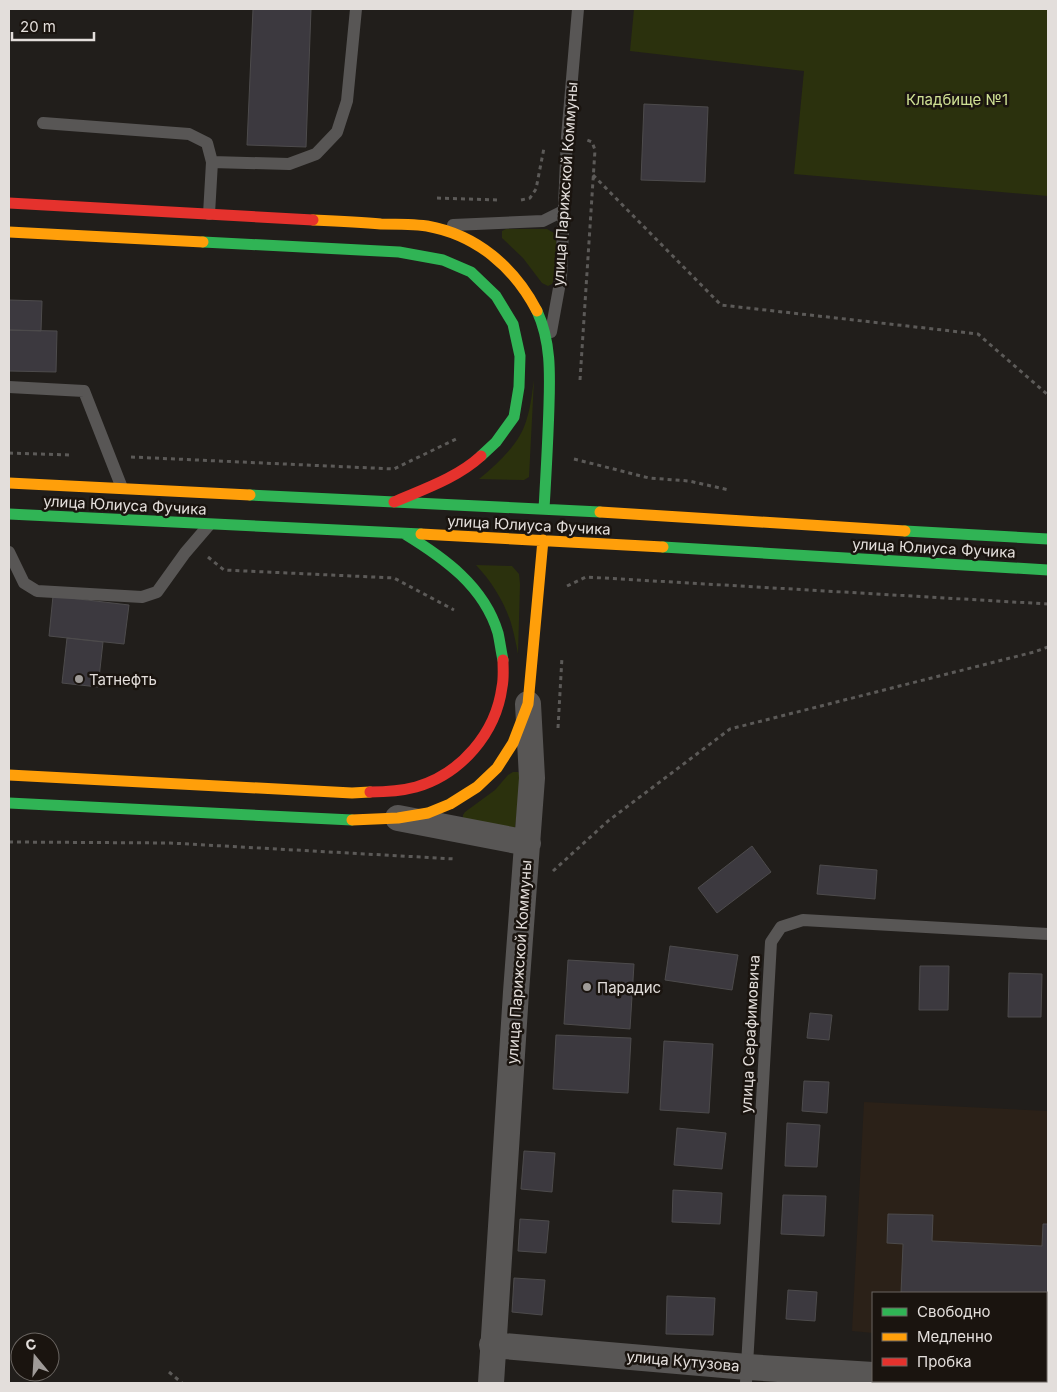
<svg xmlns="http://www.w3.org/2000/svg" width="1057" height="1392" font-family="Inter,sans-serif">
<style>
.built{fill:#2b2118}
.green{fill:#2b310d}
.building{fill:#3c393f;stroke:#4d4b4c}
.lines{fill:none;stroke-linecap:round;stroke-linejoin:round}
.path{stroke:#5c5a58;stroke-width:3;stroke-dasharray:4 4;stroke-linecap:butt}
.lane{stroke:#585655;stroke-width:12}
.street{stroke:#585655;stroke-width:26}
.fast{stroke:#30b455;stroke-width:11}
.slow{stroke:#ff9f0a;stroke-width:11}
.jam{stroke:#e5322d;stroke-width:11}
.poi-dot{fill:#9f9b98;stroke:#1a140f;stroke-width:2}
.labels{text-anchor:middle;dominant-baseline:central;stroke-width:5;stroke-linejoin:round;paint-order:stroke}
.park-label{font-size:15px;fill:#cfe094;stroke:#1a140f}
.street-label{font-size:15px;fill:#e3dedb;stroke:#1a140f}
.poi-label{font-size:15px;fill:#e3dedb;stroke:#1a140f;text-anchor:start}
</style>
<rect width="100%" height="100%" fill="#211e1b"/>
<path class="built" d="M864 1102 1048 1111V1341H1046V1293H873V1333L852 1331Z"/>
<path class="green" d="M634 9H1048V196L794 174 804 71 630 51Z
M506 229H547L554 233C559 246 558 272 552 284L548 286 542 283 523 258 502 238V231Z
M534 380 529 477 524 480 479 479C498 463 521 443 527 418 531 406 532 392 534 380Z
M476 565 512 566 519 574 520 584 518 654C516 644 514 633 511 623 504 601 491 581 476 565Z
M513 772H518L521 775 515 828 463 820V815L465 812 495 790 508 775Z"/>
<path class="building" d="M253 9H311L306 147 247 145Z
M644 104 708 107 705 182 641 180Z
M9 300 42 301 41 331 9 330Z
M9 330 57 331 56 372 9 371Z
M53 596 129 605 124 644 49 636Z
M67 638 103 642 98 687 62 683Z
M752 846 771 872 717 913 698 888Z
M820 865 877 870 875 899 817 894Z
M670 946 738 955 732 990 665 980Z
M568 960 634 964 630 1029 564 1024Z
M920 966H949L948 1010H919Z
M1009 973 1042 974 1041 1017H1008Z
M810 1013 832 1015 829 1040 807 1038Z
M556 1035 631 1038 628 1093 553 1089Z
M664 1041 713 1044 709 1113 660 1110Z
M804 1081 829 1082 827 1113 802 1111Z
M787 1123 820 1125 817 1167 785 1166Z
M677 1128 726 1133 722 1169 674 1165Z
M524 1151 555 1153 552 1192 521 1189Z
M673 1190 722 1193 720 1224 672 1222Z
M783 1195 826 1196 824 1236 781 1234Z
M888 1214 933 1215 932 1241 1042 1246 1043 1224H1048V1300H1046V1293H901L903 1244 887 1243Z
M520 1219 549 1221 546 1253 518 1251Z
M514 1278 545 1280 542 1315 512 1312Z
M788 1290 817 1292 815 1321 786 1319Z
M667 1296 715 1298 713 1335 666 1334Z"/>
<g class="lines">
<path class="path" d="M593 175 721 305 978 334 1048 395
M437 198 500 200
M521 200 530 198 536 189 544 148
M580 380 595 150 592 142 587 140
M9 453 69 455
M131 457 394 469 458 438
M574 459 649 478 689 481 729 490
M208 557 224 570 394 578 454 610
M567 586 586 577 1048 604
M558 728 562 657
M9 842 170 843 455 859
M553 871 608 821 730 729 1034 652 1048 647
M1046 1363 1048 1364
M169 1372 182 1383"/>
<path class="lane" d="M43 123 189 134 207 143 212 162 209 214
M212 162 289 164 316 154 337 132 347 101 356 9
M453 225 543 221 563 211
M551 332 561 277 567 137 578 9
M9 387 84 391 122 488
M9 552 24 583 37 591 142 597 157 592 185 553 209 525
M746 1383 771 942 781 927 803 920 1048 934"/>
<path class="street" d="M398 818 528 843
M492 1345 747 1367 873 1375
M976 1381 1018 1383
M491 1383 516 992 532 778 528 704"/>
<path class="fast" d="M203 242 399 252 443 260 471 272 496 296 513 324 520 356 519 387 514 417 496 442 481 456
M537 311C551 341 550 374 549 405 548 440 546 475 544 509
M250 495 600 512
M9 514 421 534
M905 531 1048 539
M405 534C444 558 484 586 498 633 500 642 501 651 503 660
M663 547 1048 570
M9 803 352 820"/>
<path class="slow" d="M313 220C336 221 359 222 381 224 396 224 412 224 427 226 477 235 514 267 537 311
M9 232 203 242
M9 483 250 495
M600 512 905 531
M421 534 663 547
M9 775 352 793 370 792
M352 820 398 818 428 813 450 804 477 787 497 768 513 743 528 704 543 540"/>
<path class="jam" d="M9 203 313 220
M394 502C424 489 457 478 481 456
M370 792C386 792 401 791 416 787 461 774 496 733 502 687 504 678 503 669 503 660"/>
</g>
<g class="poi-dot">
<circle cx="79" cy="679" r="5"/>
<circle cx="587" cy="987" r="5"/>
</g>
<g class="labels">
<g class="park-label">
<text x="957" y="99">Кладбище №1</text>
</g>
<g class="street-label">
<text transform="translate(565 184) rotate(-86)">улица Парижской Коммуны</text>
<text transform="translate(125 505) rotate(3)">улица Юлиуса Фучика</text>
<text transform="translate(529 525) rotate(3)">улица Юлиуса Фучика</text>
<text transform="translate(934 548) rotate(3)">улица Юлиуса Фучика</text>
<text transform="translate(519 962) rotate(-86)">улица Парижской Коммуны</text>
<text transform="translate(750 1034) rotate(-87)">улица Серафимовича</text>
<text transform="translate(683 1361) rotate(5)">улица Кутузова</text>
</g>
<g class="poi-label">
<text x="89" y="679">Татнефть</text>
<text x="597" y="987">Парадис</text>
</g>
</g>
<rect width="1057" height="1392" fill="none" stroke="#e3dedb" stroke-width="20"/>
<rect x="872" y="1292" width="175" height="90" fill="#1a140f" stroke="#6a6561"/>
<rect x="882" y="1308" width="25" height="8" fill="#30b455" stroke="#6a6561"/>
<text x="917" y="1317" font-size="15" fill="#e3dedb">Свободно</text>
<rect x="882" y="1333" width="25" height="8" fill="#ff9f0a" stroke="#6a6561"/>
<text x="917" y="1342" font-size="15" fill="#e3dedb">Медленно</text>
<rect x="882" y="1358" width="25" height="8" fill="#e5322d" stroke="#6a6561"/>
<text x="917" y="1367" font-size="15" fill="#e3dedb">Пробка</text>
<g transform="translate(35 1357) rotate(342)"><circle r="24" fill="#1a140f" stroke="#6a6561"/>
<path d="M0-4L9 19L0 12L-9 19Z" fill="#9f9b98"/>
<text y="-8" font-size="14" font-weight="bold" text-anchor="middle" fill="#e3dedb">С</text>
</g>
<path d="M12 32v8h82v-8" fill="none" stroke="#e3dedb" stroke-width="2.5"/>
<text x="20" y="32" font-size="15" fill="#e3dedb" stroke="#1a140f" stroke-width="4" paint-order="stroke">20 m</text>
</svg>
